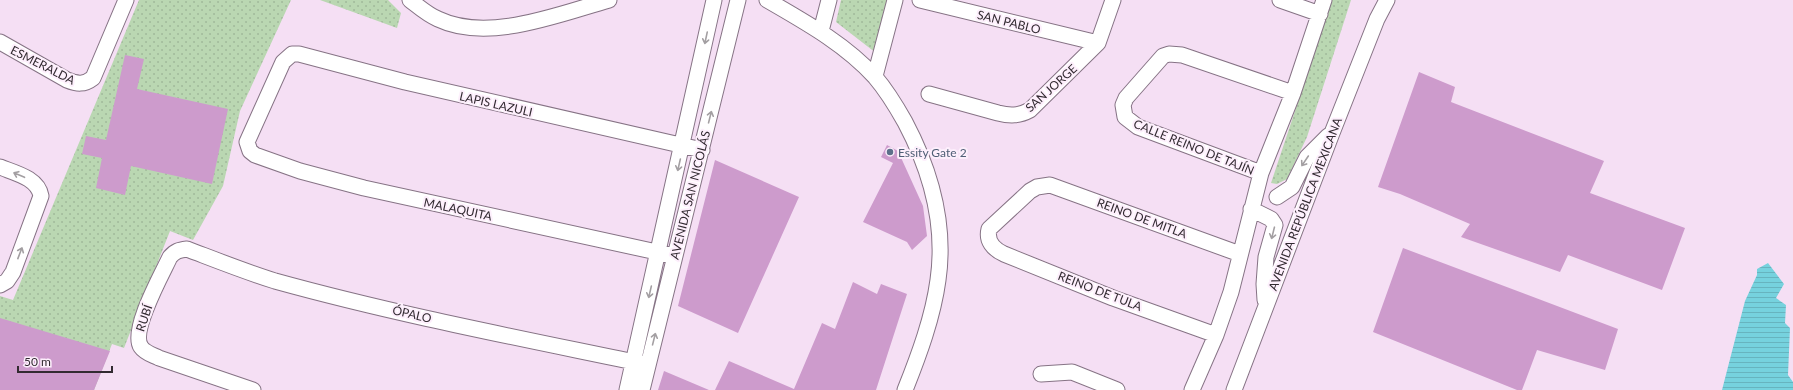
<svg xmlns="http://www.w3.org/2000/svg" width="1793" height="390" font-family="Lato,sans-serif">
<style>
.park{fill:url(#park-dots)}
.water{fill:url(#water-rules)}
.building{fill:#cd9bcc}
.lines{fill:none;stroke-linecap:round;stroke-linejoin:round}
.minor-casing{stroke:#867385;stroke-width:17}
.minor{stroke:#fff;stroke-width:15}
.oneway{stroke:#a39fa2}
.service-dot{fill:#5c6f8a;stroke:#fdeffc;stroke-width:1.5}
.labels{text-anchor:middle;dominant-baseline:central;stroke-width:4;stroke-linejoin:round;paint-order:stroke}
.street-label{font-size:12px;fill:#322a31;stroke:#fdeffc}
.service-label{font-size:12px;fill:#4e5e75;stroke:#fdeffc;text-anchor:start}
</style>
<defs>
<pattern id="park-dots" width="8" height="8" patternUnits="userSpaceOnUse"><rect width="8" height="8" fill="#bad7b2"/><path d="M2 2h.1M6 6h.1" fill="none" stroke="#a0b99a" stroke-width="1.8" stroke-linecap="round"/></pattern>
<pattern id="water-rules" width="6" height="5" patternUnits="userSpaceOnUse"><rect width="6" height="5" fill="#76d2de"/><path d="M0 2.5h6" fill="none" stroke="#67b4bf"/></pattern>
</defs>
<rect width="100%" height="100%" fill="#f5dff4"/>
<path class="park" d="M139 0H291L240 111 223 186 193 240 170 231 124 348 112 344 94 390H0V296L13 300Z
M320 0H388L401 13 397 28Z
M841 0H888L876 53 836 22Z
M1332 0H1351L1307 137 1287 179 1277 184 1271 183Z"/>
<path class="water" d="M1768 263 1784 284 1776 298 1786 305 1785 323 1790 328 1788 375 1793 382V390H1722L1745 301 1757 275V269Z"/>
<path class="building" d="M125 55 144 59 137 89 228 109 212 184 131 166 125 195 96 188 102 158 82 154 86 136 106 140Z
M1419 72 1455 87 1451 102 1604 161 1590 193 1685 228 1662 290 1568 255 1560 272 1461 237 1470 224 1400 194 1378 187Z
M887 145 898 151 923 206 927 236 912 250 907 242 863 222 893 163 881 157Z
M715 160 799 197 738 333 678 306Z
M1403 248 1618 329 1605 370 1537 350 1522 390H1517L1373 332Z
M853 282 877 294 881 284 907 294 876 390H715L729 361 794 389 822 323 835 329Z
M0 318 110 351 94 390H0Z
M664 371 709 390H658Z"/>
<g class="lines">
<defs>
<path id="minor" d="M410 0C419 7 428 15 438 19 488 43 559 14 609 0
M767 0C805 22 845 44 875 77 887 91 896 106 905 122 931 171 946 224 938 280 933 317 919 355 905 390
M920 0 1098 43
M1280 0 1320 14
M821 31 829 0
M0 42 67 80C77 84 84 85 93 78L126 0
M875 76 895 0
M929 94 998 113C1010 116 1019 116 1030 110L1098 43 1113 0
M0 167C15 173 38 178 41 196L13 272 7 281 0 285
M1261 173 1138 127 1125 117 1123 105 1126 98 1163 56 1169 54 1182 55 1293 93
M1277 197 1292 187 1307 157 1328 136
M1251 209 1271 219 1275 225 1266 257 1264 284 1265 300
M675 256 364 188 300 171 255 155 250 151 247 142 283 62 292 54H299L405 82 702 150
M1216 335 1113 298 1004 254C993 249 986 241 989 229L1030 191 1037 187 1050 185 1240 254
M1041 374 1072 372 1117 390
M253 390 159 358C153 355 145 353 141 347 130 331 162 274 170 257 175 251 179 250 187 249 216 260 246 272 275 281 398 315 524 339 648 365
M627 390 714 0
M642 390 738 0
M1192 390 1216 335 1231 292 1261 173 1293 93 1324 0
M1234 390 1332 133 1377 19 1387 0"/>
</defs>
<use href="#minor" class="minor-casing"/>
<use href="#minor" class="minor"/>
</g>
<defs><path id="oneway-shaft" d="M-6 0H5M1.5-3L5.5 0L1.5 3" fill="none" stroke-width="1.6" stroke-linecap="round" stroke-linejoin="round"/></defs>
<g class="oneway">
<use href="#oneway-shaft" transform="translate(706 38) rotate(102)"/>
<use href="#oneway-shaft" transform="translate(710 117) rotate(-76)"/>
<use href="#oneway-shaft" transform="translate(1305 161) rotate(124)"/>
<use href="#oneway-shaft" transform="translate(679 165) rotate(103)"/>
<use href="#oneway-shaft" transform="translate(19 175) rotate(-157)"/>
<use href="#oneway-shaft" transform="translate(1273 233) rotate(104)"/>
<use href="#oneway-shaft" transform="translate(20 253) rotate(-69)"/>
<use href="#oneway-shaft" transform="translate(650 292) rotate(103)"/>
<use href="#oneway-shaft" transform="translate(654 339) rotate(-76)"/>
</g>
<circle class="service-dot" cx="890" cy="152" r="4"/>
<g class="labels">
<g class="street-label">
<text transform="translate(1009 22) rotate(14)">SAN PABLO</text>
<text transform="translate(43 65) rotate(27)">ESMERALDA</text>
<text transform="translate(1051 88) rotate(-42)">SAN JORGE</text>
<text transform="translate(496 104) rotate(13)">LAPIS LAZULI</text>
<text transform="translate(1194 147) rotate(22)">CALLE REINO DE TAJÍN</text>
<text transform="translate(690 195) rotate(-76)">AVENIDA SAN NICOLÁS</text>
<text transform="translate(1305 204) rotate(-69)">AVENIDA REPÚBLICA MEXICANA</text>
<text transform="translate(458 209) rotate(12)">MALAQUITA</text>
<text transform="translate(1142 218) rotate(20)">REINO DE MITLA</text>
<text transform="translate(1100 291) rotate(21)">REINO DE TULA</text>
<text transform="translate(412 314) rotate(13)">ÓPALO</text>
<text transform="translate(144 318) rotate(-71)">RUBÍ</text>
</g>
<g class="service-label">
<text x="898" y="152">Essity Gate 2</text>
</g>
</g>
<path d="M18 366v6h94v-6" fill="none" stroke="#322a31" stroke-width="2"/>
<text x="24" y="366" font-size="12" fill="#322a31" stroke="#fdeffc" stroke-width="3" paint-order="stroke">50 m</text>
</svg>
